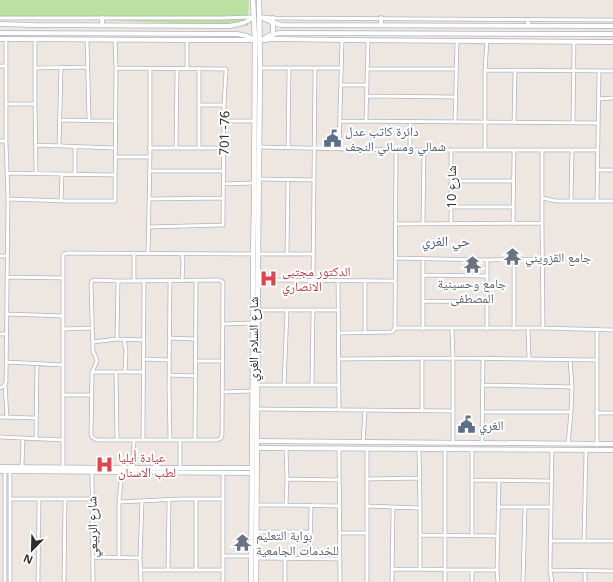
<svg xmlns="http://www.w3.org/2000/svg" width="613" height="582" font-family="'Noto Sans','Noto Naskh Arabic',sans-serif">
<style>
.park{fill:#bce0a1}
.lines{fill:none;stroke-linecap:round;stroke-linejoin:round}
.minor-casing{stroke:#b1b4bc;stroke-width:4.5}
.tertiary-casing{stroke:#b1b4bc;stroke-width:5.5}
.secondary-casing{stroke:#b1b4bc;stroke-width:6}
.minor{stroke:#fff;stroke-width:3}
.tertiary{stroke:#fff;stroke-width:4}
.secondary{stroke:#fff;stroke-width:4.5}
.labels{text-anchor:middle;dominant-baseline:central;stroke-width:4;stroke-linejoin:round;paint-order:stroke}
.service-label{font-size:13px;fill:#4e5e75;stroke:#fff;text-anchor:start}
.street-label{font-size:13px;fill:#2d2d2d;stroke:#fff}
.worship-label{font-size:13px;fill:#5b616d;stroke:#fff;text-anchor:start}
.health-label{font-size:13px;fill:#be3a42;stroke:#fff;text-anchor:start}
.neighbourhood-label{font-size:14px;fill:#505b7c;stroke:#fff}
</style>
<rect width="100%" height="100%" fill="#eee7e1"/>
<path class="park" d="M0 0H249L248 26 0 16Z"/>
<g class="lines">
<defs>
<path id="minor" d="M262 17 273 18 613 20
M0 18H223L252 17
M35 39V104L36 173
M87 39 89 120
M0 66H6
M35 68 88 67
M116 68 223 69H226V71L224 105 223 225 149 227
M260 68H341
M187 69V40
M367 69H456
M485 70 613 71
M341 85H367
M366 96 455 97
M598 99 613 98
M7 104H35
M200 105H224
M59 120 116 121
M224 121H254
M340 121 598 123
M366 121 368 41
M410 121V150
M455 122 457 41
M514 123 515 70
M573 123 574 42
M0 141H6
M36 145 115 148
M59 146 61 67
M75 147V174
M259 147 396 150H598
M149 148H224
M176 148 177 69
M199 148V68
M288 148 289 69
M339 149 342 40
M396 150 395 328H543L613 330
M451 150V224
M485 150V70L487 41
M542 150V223L543 328
M115 157H150
M597 170H613
M149 171H224
M7 173 115 175
M258 179 314 180
M451 181H513
M223 184 254 183
M542 198 556 201H613
M8 199 66 201H115L116 68 115 39
M149 199 223 198
M61 201 62 174
M571 201 572 150
M597 201 599 71
M451 207H513
M395 224 542 223
M423 224 424 150
M513 224 514 150
M134 253V281
M148 253 150 157V69
M182 254 183 262 182 281
M258 254H314
M287 254 288 180
M0 256H7
M395 258 487 260 542 259
M487 260V329
M514 260V329
M423 275 487 276
M7 277 63 278
M95 280 118 281 219 280 223 282 222 435 221 438 217 440H97L93 438 91 435 92 372 97 361 95 355 93 352 91 284 92 281Z
M258 280 395 281
M313 280 315 69
M338 280 339 410
M365 280V332
M423 301 487 302
M258 310H339
M7 314 63 316
M223 324 253 323
M63 329 92 328
M423 329V259
M452 329 453 358V443
M528 329 529 360
M339 333 392 332 395 328
M0 334H6
M169 338 196 339
M117 339 118 281
M124 339 126 351 125 372
M93 342 117 339 143 340
M143 359 169 360
M339 359 453 358 597 360
M196 361H222
M6 362 63 365
M92 372H143
M116 372 117 440
M169 375 196 376
M5 385 7 417
M258 385H339
M284 385 287 311
M312 385 313 310
M483 385 572 387
M0 388 4 386 6 382 8 199 6 141V39
M222 392 252 391
M63 395H91
M257 409 453 411
M422 411V359
M482 412H571
M596 413H613
M0 417 36 418
M0 437 63 440
M36 439 37 364
M143 440 144 281
M170 440 169 387 170 281
M195 440 196 281
M363 442 365 410
M482 443 483 359
M568 444 571 412 572 387 570 360
M597 445V329
M339 448 340 582
M367 448V582
M419 448 420 508V569
M22 467 23 438
M63 467V256L64 254 67 253 253 254
M133 468 134 440
M180 468V440
M5 471V582
M10 471V582
M92 471 93 582
M287 479 339 480
M367 479 420 478
M472 480 552 481
M11 499H92
M119 502 180 499H223
M257 505H286L339 506
M286 505 287 479 286 448
M367 506 420 508
M498 507H551
M257 532H311
M340 533H367
M420 535 498 536
M472 535V449
M551 541H613
M584 541 586 450
M223 556H251
M93 557 140 558
M119 558V502L122 472
M256 558 340 559
M310 559 311 505
M196 569V499
M392 569 497 570
M140 570H223
M168 570 169 500
M472 570V582
M550 570 613 571
M38 582 39 499
M64 582 65 499
M141 582 140 558 142 501
M223 582V472
M285 582V558
M392 582 393 507
M445 582V449
M498 582 497 570 499 481
M523 582 525 507
M552 582 550 570 552 449
M585 582V571"/>
<path id="tertiary" d="M260 17 269 21 281 25 613 26
M273 18V36
M528 20V26
M0 24 34 25 229 26C240 24 245 24 253 17
M102 25V18
M381 25V18
M0 33 237 34 247 36 255 40
M0 39 187 40H254
M265 40 271 39H278L342 40 613 42
M260 41 270 35 280 33 613 34
M257 441 613 444
M257 448 613 450
M0 467 133 468H252
M0 471 252 473"/>
<path id="secondary" d="M251 582 253 350V254L254 205 255 40 253 0
M256 582 258 254 260 68 259 0"/>
</defs>
<use href="#minor" class="minor-casing"/>
<use href="#tertiary" class="tertiary-casing"/>
<use href="#secondary" class="secondary-casing"/>
<use href="#minor" class="minor"/>
<use href="#tertiary" class="tertiary"/>
<use href="#secondary" class="secondary"/>
</g>
<defs>
<symbol id="civic-bare" viewBox="-9 -9 18 18"><path d="M-.6-6.5H3V-4.5H.6V-3L4-1V1h2V6H-6V1h2V-1L-.6-3ZM-1.2 2.5V6h2.4V2.5Z" fill="#5c6f8a" stroke="#fff" stroke-width="2.5" paint-order="stroke"/></symbol>
<symbol id="temple-bare" viewBox="-9 -9 18 18"><path d="M0-6L5-2H3V0L6.5 2.5H4V6H1.5V3h-3V6H-4V2.5H-6.5L-3 0V-2H-5Z" fill="#6b7280" stroke="#fff" stroke-width="2.5" paint-order="stroke"/></symbol>
<symbol id="hospital-bare" viewBox="-9 -9 18 18"><path d="M-5-5h3v3.5h4V-5h3V5h-3V1.5h-4V5h-3Z" fill="#e0444e" stroke="#fff" stroke-width="2.5" paint-order="stroke"/></symbol>
</defs>
<g fill-rule="evenodd">
<use href="#civic-bare" x="320" y="126" width="25" height="25"/>
<use href="#temple-bare" x="500" y="244" width="25" height="25"/>
<use href="#temple-bare" x="460" y="252" width="25" height="25"/>
<use href="#hospital-bare" x="256" y="266" width="25" height="25"/>
<use href="#civic-bare" x="454" y="412" width="25" height="25"/>
<use href="#hospital-bare" x="92" y="452" width="25" height="25"/>
<use href="#temple-bare" x="230" y="530" width="25" height="25"/>
</g>
<g class="labels">
<g class="service-label">
<text x="345" y="131">دائرة كاتب عدل<tspan x="345" dy="15">شمالي ومسائي النجف</tspan></text>
<text x="479" y="425">الغري</text>
</g>
<g class="street-label">
<text transform="translate(224 133) rotate(-89)">701 -76</text>
<text transform="translate(451 187) rotate(-90)">شارع 10</text>
<text transform="translate(253 339) rotate(-90)">شارع السلام الغري</text>
<text transform="translate(92 527) rotate(-91)">شارع الربيعي</text>
</g>
<g class="worship-label">
<text x="525" y="257">جامع القزويني</text>
<text x="472" y="283" text-anchor="middle">جامع وحسينية<tspan x="472" dy="15">المصطفى</tspan></text>
<text x="256" y="535">بوابة التعليم<tspan x="256" dy="15">للخدمات الجامعية</tspan></text>
</g>
<g class="health-label">
<text x="282" y="271">الدكتور مجتبى<tspan x="282" dy="15">الانصاري</tspan></text>
<text x="118" y="457">عيادة أيليا<tspan x="118" dy="15">لطب الاسنان</tspan></text>
</g>
<g class="neighbourhood-label">
<text x="446" y="240">حي الغري</text>
</g>
</g>
<g transform="translate(32 550) rotate(203)" stroke="#ffffff" stroke-width="3" paint-order="stroke">
<path d="M0-3L7 15L0 10L-7 15Z" fill="#2d2d2d"/>
<text y="-6" font-size="11" font-weight="bold" text-anchor="middle" fill="#2d2d2d">N</text>
</g>
</svg>
